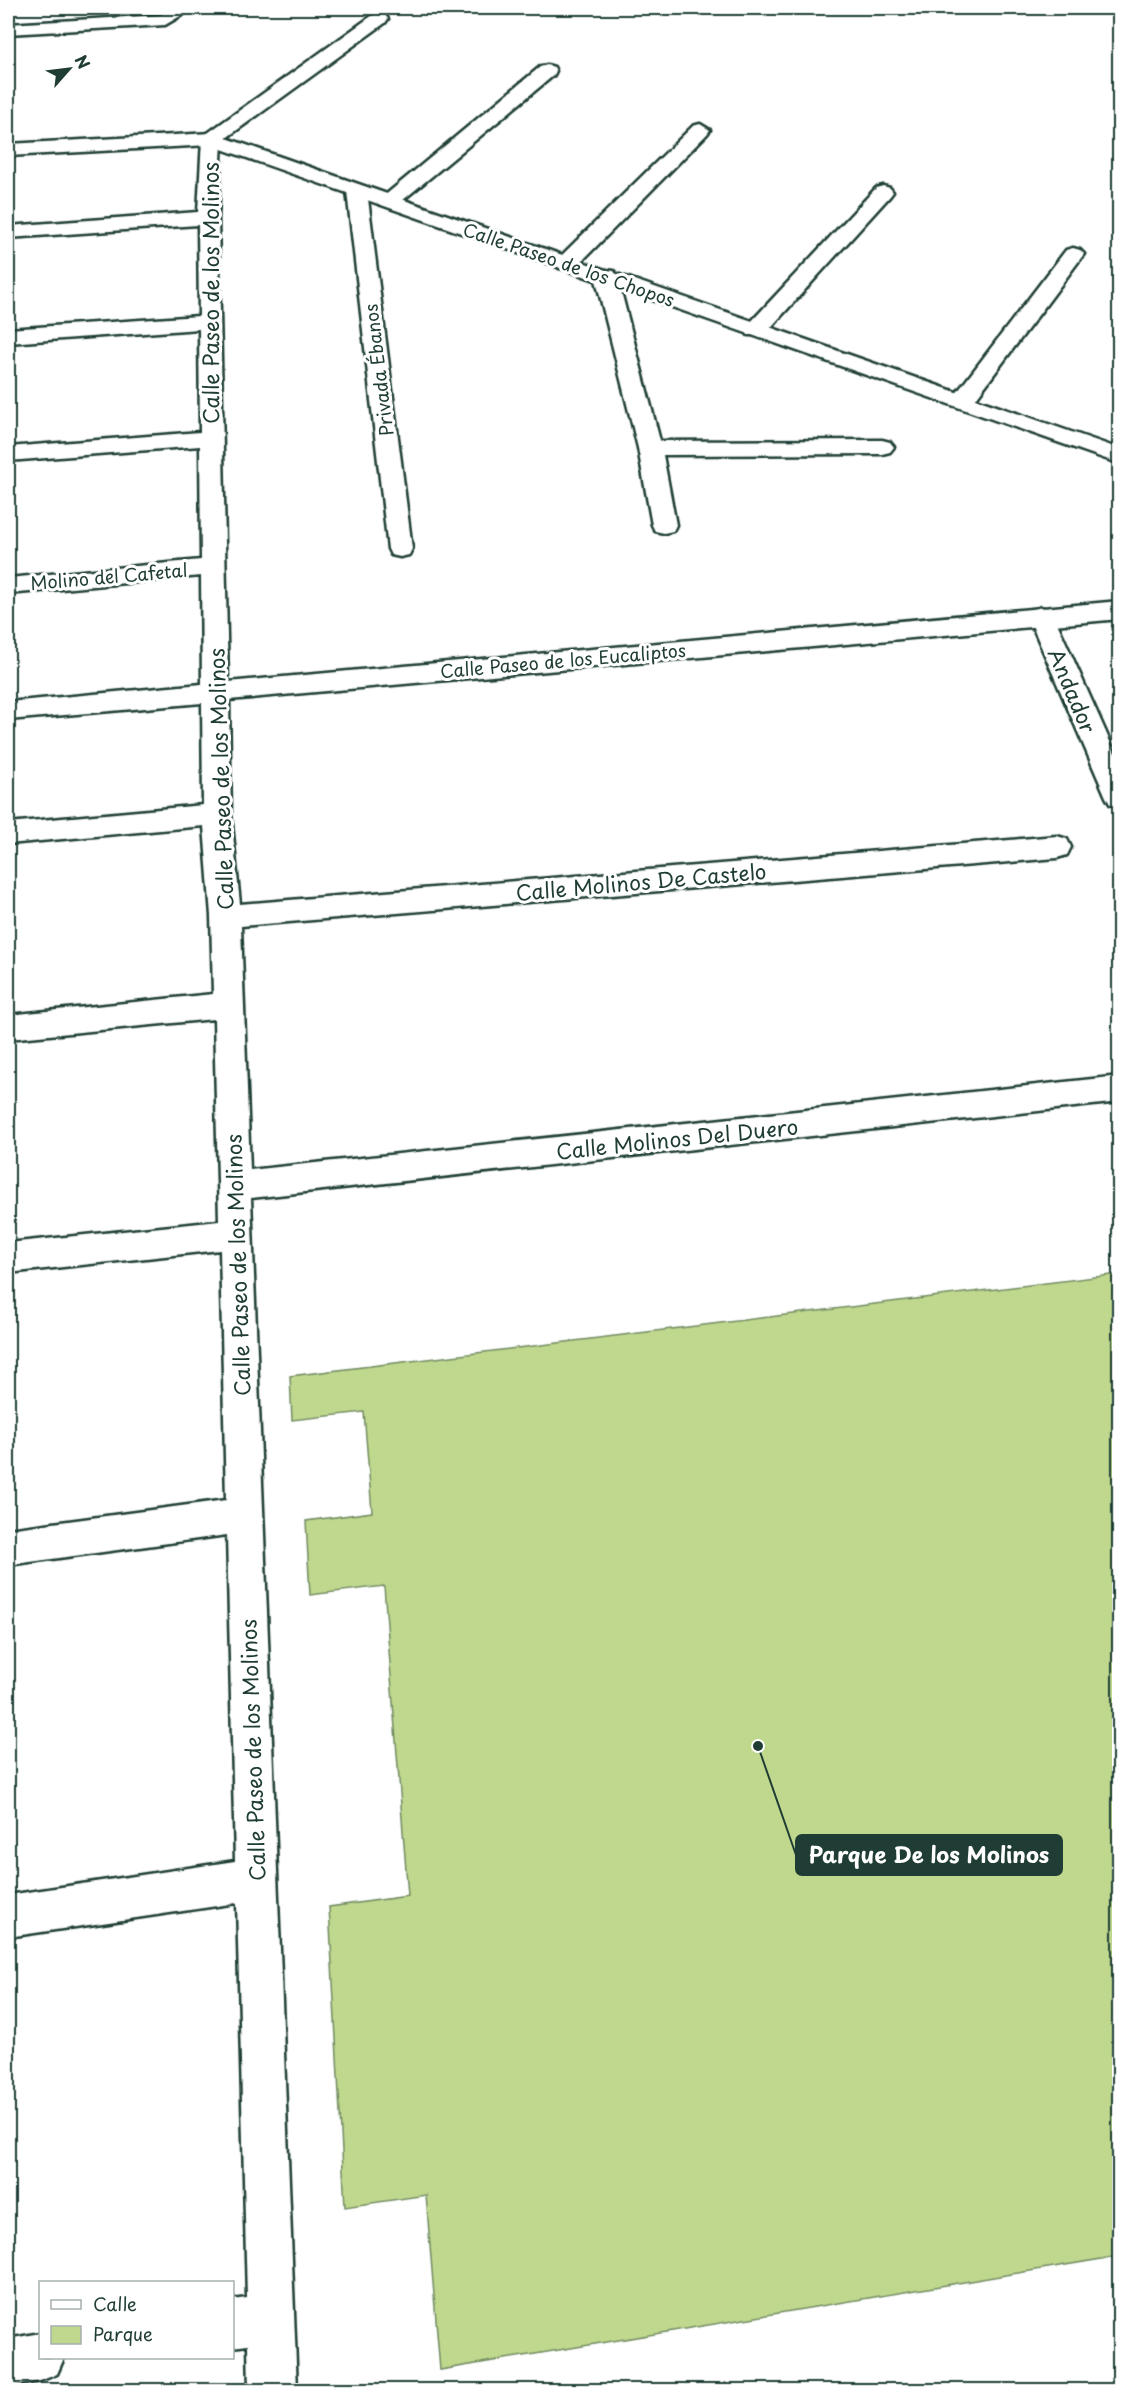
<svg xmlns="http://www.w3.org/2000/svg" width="1127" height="2398" font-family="'Playpen Sans',sans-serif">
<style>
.green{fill:#c0d88e;stroke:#708a61;stroke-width:1.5}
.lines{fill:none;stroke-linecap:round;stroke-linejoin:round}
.pedestrian-casing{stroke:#1f3d34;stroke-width:5}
.minor-casing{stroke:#1f3d34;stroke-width:5}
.secondary-casing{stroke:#1f3d34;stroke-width:5}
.pedestrian{fill:#fff;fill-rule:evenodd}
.minor{fill:#fff;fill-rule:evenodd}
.secondary{fill:#fff;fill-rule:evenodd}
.labels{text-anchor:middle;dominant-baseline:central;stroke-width:6;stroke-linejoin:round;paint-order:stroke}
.far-street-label{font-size:18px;fill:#1f3d34;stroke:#fff}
.street-label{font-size:21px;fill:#1f3d34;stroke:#fff}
.leader{fill:none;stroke:#1f3d34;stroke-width:2}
.callout-dot{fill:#1f3d34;stroke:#fff;stroke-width:2}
.callout{fill:#1f3d34;stroke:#1f3d34;stroke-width:2}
.callout-label{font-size:22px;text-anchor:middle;font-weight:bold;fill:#fff}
</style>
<rect width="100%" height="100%" fill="#fff"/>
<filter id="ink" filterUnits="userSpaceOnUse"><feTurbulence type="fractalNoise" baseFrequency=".0167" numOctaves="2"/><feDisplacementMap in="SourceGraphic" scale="12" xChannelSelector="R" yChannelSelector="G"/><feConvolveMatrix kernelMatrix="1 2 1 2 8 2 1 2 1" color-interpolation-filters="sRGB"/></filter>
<g filter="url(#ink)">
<path class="green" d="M1119 1274V2256L440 2370 426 2195 345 2207 329 1907 408 1896 384 1586 310 1595 306 1521 372 1512 364 1412 292 1420 290 1376Z"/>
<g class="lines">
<defs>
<path id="pedestrian" d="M1041 607 1050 610 1054 616 1120 764V807L1110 804 1106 797 1028 616 1032 610Z"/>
<path id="minor" d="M173 8H194L165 25 8 34V24L161 15Z
M379 14 385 15 388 19 385 23 222 141 218 218 228 682 1120 601V619L229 700 231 814 240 904 1057 836 1067 839 1071 847 1067 855 1057 858 241 926 250 1170 1120 1076V1102L251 1198 297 2390H249L248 2345 232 2347V2300L247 2298 237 1903 8 1937V1895L235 1861 227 1535 8 1565V1529L226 1500 220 1250 8 1273V1243L219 1221 214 1019 8 1039V1015L213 994 211 916 204 826 8 844V823L203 805 202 703 8 720V702L202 684 201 576 8 594V578L201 560 200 446 8 461V447L200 432 199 329 8 343V329L199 316 198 225 8 238V226L198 212 202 139 205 135 373 15Z
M547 65 554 67 556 71 554 75 397 205H383L380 201 383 197 540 67Z
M700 124 710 130 707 134 575 268H559L556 263 559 258 693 126Z
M357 185 364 187 367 191 412 549 409 555 400 557 391 555 388 549 347 191 350 187Z
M883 186 890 188 893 192 890 196 764 335H748L745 330 748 325 876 188Z
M1073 248 1080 250 1084 254 971 405H955L952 400 955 395 1066 250Z
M606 270 614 271 617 276 660 441 882 440 890 442 894 447 890 452 882 454 663 455 676 525 673 531 664 533 655 531 652 525 638 448 595 276 598 271Z
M40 2333V2358H64L57 2374 40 2381 8 2387V2339Z"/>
<path id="secondary" d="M212 133 1120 449V464L210 145 8 156V144Z"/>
</defs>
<use href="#pedestrian" class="pedestrian-casing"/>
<use href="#minor" class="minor-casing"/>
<use href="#secondary" class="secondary-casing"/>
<use href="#pedestrian" class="pedestrian"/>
<use href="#minor" class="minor"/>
<use href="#secondary" class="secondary"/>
</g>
</g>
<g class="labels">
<g class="far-street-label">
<text transform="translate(569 264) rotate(19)">Calle Paseo de los Chopos</text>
<text transform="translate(378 370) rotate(-97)">Privada Ébanos</text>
<text transform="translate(109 576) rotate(-5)">Molino del Cafetal</text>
<text transform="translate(563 660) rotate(-5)">Calle Paseo de los Eucaliptos</text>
</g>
<g class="street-label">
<text transform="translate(210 293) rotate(-90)">Calle Paseo de los Molinos</text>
<text transform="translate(1073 690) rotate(67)">Andador</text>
<text transform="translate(220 779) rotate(-92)">Calle Paseo de los Molinos</text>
<text transform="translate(641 881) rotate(-5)">Calle Molinos De Castelo</text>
<text transform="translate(677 1138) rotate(-6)">Calle Molinos Del Duero</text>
<text transform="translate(237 1265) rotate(-92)">Calle Paseo de los Molinos</text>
<text transform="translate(252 1750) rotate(-92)">Calle Paseo de los Molinos</text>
</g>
</g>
<path class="leader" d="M758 1746L796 1855"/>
<circle class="callout-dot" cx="758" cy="1746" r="6"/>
<rect class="callout" x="796" y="1835" width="266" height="40" rx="6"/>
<g class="callout-label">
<text x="929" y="1863">Parque De los Molinos</text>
</g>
<rect width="1127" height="2398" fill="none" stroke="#fff" stroke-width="30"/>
<rect x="15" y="15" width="1097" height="2368" fill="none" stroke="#1f3d34" stroke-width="2" filter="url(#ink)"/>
<rect x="39" y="2281" width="195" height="78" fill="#ffffff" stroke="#a5b1ae" stroke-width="1.5"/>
<rect x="51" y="2300" width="30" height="9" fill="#ffffff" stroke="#a5b1ae" stroke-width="1.5"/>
<text x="93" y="2311" font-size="18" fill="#1f3d34">Calle</text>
<rect x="51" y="2326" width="30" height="18" fill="#c0d88e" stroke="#a5b1ae" stroke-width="1.5"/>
<text x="93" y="2341" font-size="18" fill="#1f3d34">Parque</text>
<g transform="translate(69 69) rotate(62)" stroke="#ffffff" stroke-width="4.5" paint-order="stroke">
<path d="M0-4.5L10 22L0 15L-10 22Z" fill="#1f3d34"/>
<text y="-9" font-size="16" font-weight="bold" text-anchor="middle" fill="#1f3d34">N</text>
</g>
</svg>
